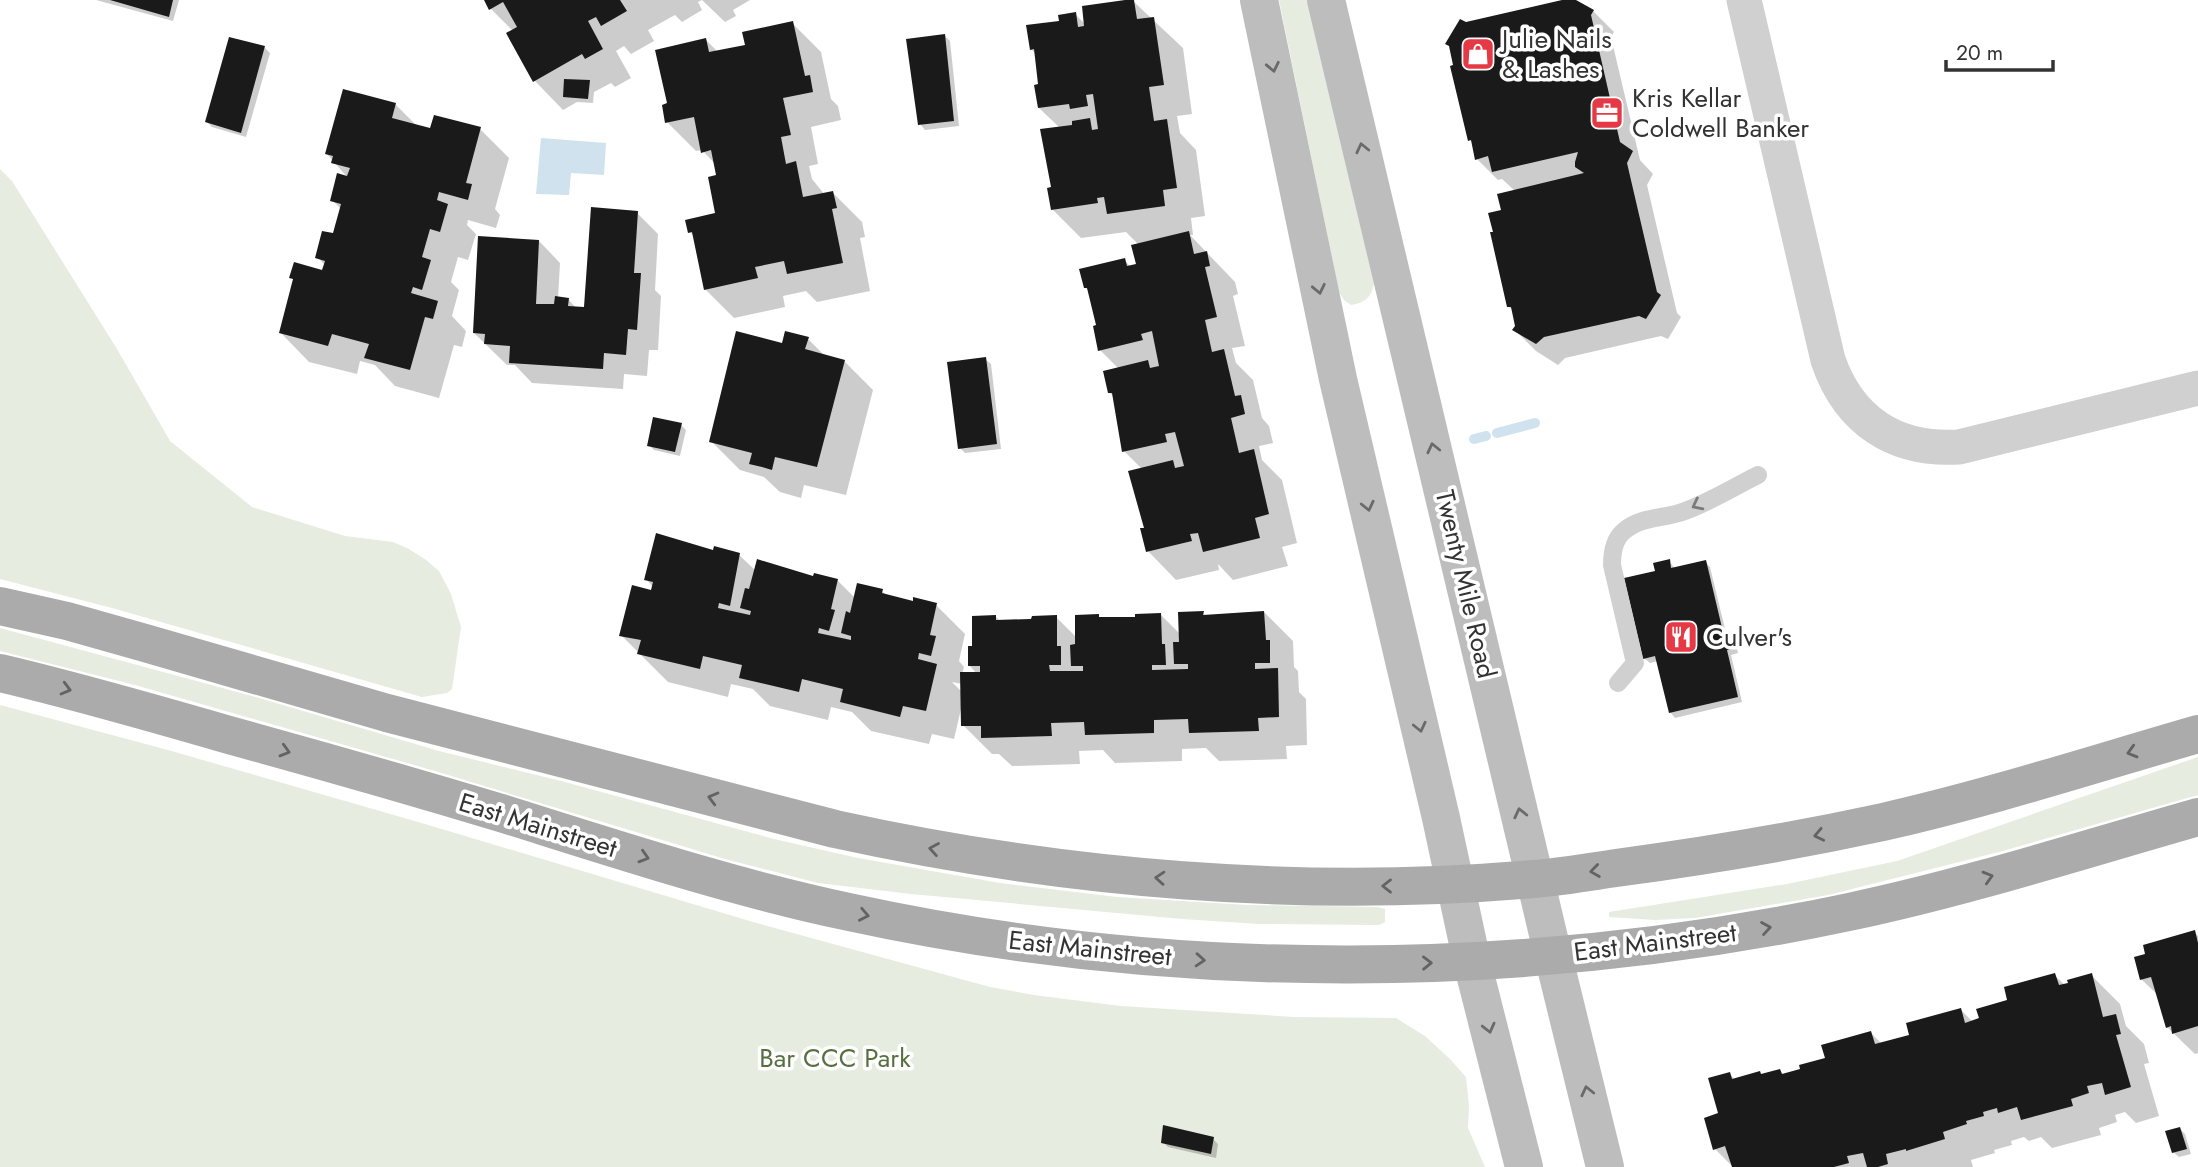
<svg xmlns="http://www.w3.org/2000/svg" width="2198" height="1167" font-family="Jost,sans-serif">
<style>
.green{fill:#e6ecdf}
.water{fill:#cfe2ee}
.shadow{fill:#0003;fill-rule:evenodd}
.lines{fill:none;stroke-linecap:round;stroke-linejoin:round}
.stream{stroke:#cfe2ee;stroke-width:10}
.building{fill:#1a1a1a}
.lane{stroke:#d0d0d0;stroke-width:18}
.street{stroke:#d0d0d0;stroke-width:35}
.secondary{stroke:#bdbdbd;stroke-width:38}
.primary{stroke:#ababab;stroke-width:38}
.oneway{stroke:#6a6a6a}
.oneway2{stroke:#7a7a7a}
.oneway3{stroke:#636363}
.labels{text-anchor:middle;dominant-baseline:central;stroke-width:7;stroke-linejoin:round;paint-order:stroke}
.poi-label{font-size:26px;fill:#333;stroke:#fff;text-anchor:start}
.street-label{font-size:26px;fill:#333;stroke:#fff}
.park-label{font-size:26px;fill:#56703f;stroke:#fff}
</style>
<rect width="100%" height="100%" fill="#fff"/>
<path class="green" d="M1279 0H1307L1374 283C1372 297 1365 303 1351 305L1344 300 1339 292Z
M0 169 12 181 117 349 170 441 252 507 345 536 393 542 409 549 426 560 439 571 451 594 461 627 452 689 447 693 422 697 112 608 0 579Z
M0 628 252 696 439 751 561 781 774 839 858 858 1000 883 1117 897 1247 905 1378 907 1385 909V922L1379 925 1259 924 1182 919 911 894 818 883 725 859 435 771 135 685 0 651Z
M0 705 168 750 425 824 753 922 990 987 1034 995 1121 1006 1294 1017 1396 1018 1425 1036 1450 1059 1466 1077 1469 1106 1468 1128 1485 1167H0Z
M2198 757V795L1999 852 1828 895 1695 918 1655 920 1609 917V912L1787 884 1897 861Z"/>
<path class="water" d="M541 138 606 143 604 175 571 173 569 195 536 194Z"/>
<path class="shadow" d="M96 0H179L173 21Z
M486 0H702L698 2 702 10 682 22 675 15 648 30 654 41 631 54 624 46 616 51 631 78 615 87 611 83 594 92 593 103 577 102 563 110 535 81 508 34 513 31 491 9Z
M702 0H750L733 10 736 16 725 22Z
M1567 0H1573L1593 11 1614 32 1611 37 1640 160 1653 174 1647 185 1677 313 1681 317 1668 339 1661 336 1565 358 1558 365 1536 351 1515 330 1517 326 1514 311 1509 307 1495 233 1515 191 1502 179 1498 180 1477 159 1473 143 1470 140 1455 67 1466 24Z
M1133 1 1183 48 1192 114 1177 116 1180 133 1196 150 1205 216 1191 218 1193 235H1190L1235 282 1238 294 1233 296 1245 346 1232 348 1236 363 1253 380 1262 418 1269 426 1273 443 1259 446 1262 460 1282 480 1297 543 1282 547 1288 566 1233 580 1218 564 1219 570 1176 580 1148 551 1142 469 1124 451 1114 397 1110 393 1119 369 1100 350 1098 326 1090 292 1085 287 1124 260 1131 267 1138 266 1139 245 1126 232 1081 238 1052 209 1060 128 1039 108 1040 85 1036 54 1031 49 1061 22 1075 14 1086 25Z
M792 23 821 52 831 99 838 106 841 120 811 127 818 164 809 166 812 179 825 195 833 193 862 222 865 237 860 238 870 291 817 302 806 291 783 296 785 307 734 318 705 289 695 237 690 232 717 215 718 176 716 165 702 150 696 151 667 122 669 105 706 40 718 52 747 46Z
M945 36 950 41 959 126 925 130 920 124Z
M230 39 265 48 270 53 246 137 212 127 207 122Z
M395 104 417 126 431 130 480 129 509 158 495 209 500 215 496 228 468 220 467 225 476 234 468 260 458 257 451 282 459 290 452 316 466 331 462 347 454 345 439 398 395 386 375 365 360 361 357 374 309 362 281 333 295 281 323 272 325 265 317 257 335 235 341 209 332 200 348 178 327 154Z
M637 213 658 234 655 290 661 296 658 350H649L647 376 624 374 623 389 532 383 515 365H507L474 333 539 241 560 263 558 299H568L576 308 585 309Z
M808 339 825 356 844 361 873 390 846 495 804 485 801 498 780 492 764 477 740 470 711 441 783 345Z
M985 359 991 364 1001 449 965 453 960 448Z
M681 425 686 430 680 456 654 450 649 445Z
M714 552 739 555 756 571 815 578V575L838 581 855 598 882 591 887 596 914 603 936 605 965 634 959 661 964 667 962 674H977L970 666 974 648 996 617 1000 621 1056 617 1077 638 1098 616 1101 619H1137L1161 615 1181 635 1203 613 1206 617 1264 612 1293 641 1294 667 1298 671 1299 692 1306 699 1307 745 1286 746 1287 759 1219 761 1206 748 1182 749V761L1115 763 1103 750 1079 751 1080 764 1012 766 999 754H992L963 725 961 709 954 739 932 734 929 744 871 731 852 712 831 707 828 720 770 706 753 689 731 684 728 697 668 682 621 635 652 592 653 587 646 579ZM952 682 962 684V692Z
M1669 561 1675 569 1705 562 1710 567 1726 633 1729 632 1734 638 1738 653 1731 655 1742 702 1675 718 1670 712 1658 661 1650 663 1644 658 1657 573Z
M2194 932 2198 936V1053L2195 1054 2167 1027 2159 996 2142 980 2136 958Z
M2054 975 2065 985 2091 975 2120 1004 2126 1026 2144 1044 2149 1063 2144 1064 2159 1116 2136 1123 2125 1112 2115 1115 2117 1122 2099 1128 2101 1135 2052 1148 2041 1137 2029 1141 2024 1137 2011 1141 2012 1145 1994 1150 1995 1153 1971 1160 1973 1167H1733L1715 1149 1730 1074 1735 1080 1762 1076 1780 1071 1784 1075 1827 1060 1871 1033 1882 1044 1911 1036 1961 1010 1973 1022Z
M2180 1129 2185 1134 2191 1154 2179 1157 2173 1152Z
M1213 1139 1218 1144 1216 1158 1168 1147 1163 1142Z"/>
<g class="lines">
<path class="stream" d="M1497 433 1535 423
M1474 439 1486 436"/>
</g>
<path class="building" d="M110 0H173L169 17Z
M484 0H620L627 11 601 26 596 17 588 21 603 49 585 59 582 54 533 82 506 33 517 27 503 2 489 10Z
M1125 0H1134L1137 19 1154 17 1164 85 1149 87 1154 121 1167 119 1177 188 1163 190 1165 206 1107 214 1104 197 1097 198 1098 203 1051 210 1047 188 1051 187 1040 129 1072 125V121L1090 118 1092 130 1098 129 1093 94 1086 95 1088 106 1070 109 1069 104 1038 108 1034 85 1038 84 1034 49 1030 50 1026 25 1059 21 1058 15 1076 12 1078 27 1084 26 1082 6Z
M1562 0H1576L1594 10 1591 15 1620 142 1633 151 1627 163 1657 292 1661 295 1646 319 1639 316 1544 337 1536 344 1512 330 1515 326 1511 307H1507L1490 232H1493L1488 213 1501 210 1497 194 1584 173 1575 167V162L1578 152 1492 172 1488 156 1475 160 1471 140 1468 141 1450 66 1453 65 1449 46 1445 44 1460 19 1466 22Z
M793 21 805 76 810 75 813 92 783 98 791 135 781 137 786 164 796 161 803 197 833 191 837 208 832 209 843 263 787 274 784 261 755 267 758 278 704 290 692 232 688 233 685 220 715 213 708 177 716 175 711 150 701 153 694 117 665 123 662 105 667 103 655 50 706 38 709 52 745 45 742 32Z
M945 34 954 121 918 125 906 39Z
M229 37 265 46 241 133 205 122Z
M564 79 590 80 588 99 563 97Z
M343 89 396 103 392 118 430 128 434 115 481 127 466 183 472 184 468 200 439 192 437 200 448 204 440 232 430 229 422 257 431 260 422 290 413 287 411 293 438 301 433 319 425 317 410 370 364 358 369 344 332 334 328 346 279 333 293 279 289 278 294 262 322 270 325 261 315 258 322 231 333 233 341 204 330 201 337 173 347 176 350 168 331 163 333 156 325 154Z
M591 207 638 211 634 273H641L637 330 628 329 626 355 604 353 603 369 509 363 510 346 484 344 485 334 473 333 478 236 539 240 536 304H554L555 296 569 298 568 306 584 307Z
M1189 231 1194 254 1207 251 1210 266 1205 267 1217 317 1205 320 1212 352 1224 349 1235 396 1241 395 1245 414 1231 418 1239 453 1254 449 1269 514 1255 518 1260 538 1203 552 1198 533 1190 534 1192 541 1146 552 1140 528H1144L1128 471 1173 460 1175 468 1184 466 1175 432 1165 434 1167 442 1122 452 1112 393H1108L1103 371 1148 360 1150 368 1159 366 1152 331 1141 334 1143 340 1098 351 1093 326 1096 325 1087 288H1084L1079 269 1125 258 1127 266 1136 264 1131 245Z
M736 331 782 343 785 331 809 337 805 349 845 360 817 467 775 457 772 470 762 467 749 464 752 453 709 442Z
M986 357 997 444 958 449 947 362Z
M653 417 682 423 675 452 647 446Z
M656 533 713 550 714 546 740 553 730 606 719 603 718 608 750 615 751 611 740 608 745 588 749 589 757 559 813 576 814 573 838 579 831 609 835 610 829 631 819 628 818 633 851 640V636L841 633 846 611 850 613 857 583 883 589 882 593 913 601V597L937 603 930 635 936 636 931 656 919 653 918 659 937 664 926 711 903 706 900 717 840 702 843 689 802 679 799 692 739 678 742 665 703 656 700 669 637 654 641 640 619 636 632 585 651 590 653 582 644 580Z
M1670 559 1671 568 1706 560 1723 632 1730 631 1734 648 1727 650 1738 697 1669 713 1655 656 1643 659 1624 578 1655 571 1653 563Z
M1204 611 1203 615 1264 611 1266 640H1270V663H1255V669L1278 668 1279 717 1258 718 1259 731 1189 733 1188 719 1154 720V733L1085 735 1084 722 1051 723 1052 736 981 738V726H961L960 672H980V666H968V646H972V616L996 615V620L1031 619 1032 616 1057 615V646H1061V665H1049L1050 671H1083V666H1071L1070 645 1075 644V615L1099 614V617H1135V614L1161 613 1162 644H1165L1166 665H1152V670L1188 669V664H1174L1173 642H1179L1178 612Z
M2195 930 2198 943V1026L2172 1034 2171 1026 2166 1028 2151 977 2140 980 2134 957 2145 954 2143 945Z
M2055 973 2059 985 2068 983 2067 980 2092 973 2103 1017 2116 1014 2121 1034 2116 1035 2131 1087 2105 1095 2102 1083 2087 1086 2089 1093 2071 1099 2073 1106 2021 1120 2017 1107 1998 1113 1997 1108 1983 1112 1984 1116 1966 1121 1967 1124 1943 1132 1945 1139 1906 1151V1149L1886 1154 1888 1164 1878 1167H1867L1863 1153 1847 1156 1849 1163 1834 1167H1732L1725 1146 1713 1150 1704 1118 1718 1113 1708 1078 1730 1072 1732 1079 1760 1071 1761 1074 1780 1069 1782 1074 1800 1069 1799 1065 1825 1058 1821 1045 1871 1031 1875 1044 1909 1035 1906 1023 1961 1008 1965 1023 1979 1018 1976 1009 2007 1000 2004 987Z
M1163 1125 1214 1137 1211 1154 1161 1143Z
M2180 1127 2187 1149 2172 1153 2165 1131Z"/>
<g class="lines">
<path class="lane" d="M1618 683 1635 663 1612 565C1612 553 1614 539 1624 531 1641 516 1665 519 1685 511 1710 502 1734 487 1758 475"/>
<path class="street" d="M1744 0 1828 360C1849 421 1895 451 1959 447L2198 388"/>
<path class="secondary" d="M1259 0 1338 379 1441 818 1472 962 1524 1167
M1326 0 1553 955 1605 1167"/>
<path class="primary" d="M0 606 67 621 145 643 387 713 835 829C1063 879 1301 899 1533 879 1561 877 1589 872 1616 868 1706 856 1795 841 1883 822 1989 798 2094 764 2198 734
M0 673C77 691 153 713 229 735 320 760 411 786 501 813 616 849 731 887 849 912 1175 983 1523 981 1849 912 1967 887 2082 850 2198 817"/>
</g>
<defs><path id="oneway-chevron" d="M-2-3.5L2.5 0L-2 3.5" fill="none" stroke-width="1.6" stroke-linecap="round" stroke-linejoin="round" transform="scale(1.75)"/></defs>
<g class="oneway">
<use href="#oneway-chevron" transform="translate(1273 67) rotate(78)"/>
<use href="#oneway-chevron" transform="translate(1362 148) rotate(-103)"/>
<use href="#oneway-chevron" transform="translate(1319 289) rotate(78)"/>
<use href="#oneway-chevron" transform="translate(1433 448) rotate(-103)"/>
<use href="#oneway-chevron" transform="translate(1368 506) rotate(77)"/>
<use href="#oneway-chevron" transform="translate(1420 727) rotate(77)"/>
<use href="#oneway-chevron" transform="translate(1520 813) rotate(-103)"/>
<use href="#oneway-chevron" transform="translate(1489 1028) rotate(76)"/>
<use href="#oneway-chevron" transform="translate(1587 1091) rotate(-103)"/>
</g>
<use class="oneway2" href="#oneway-chevron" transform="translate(1697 505) rotate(153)"/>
<g class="oneway3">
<use href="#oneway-chevron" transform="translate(66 689) rotate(15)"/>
<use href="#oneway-chevron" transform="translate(285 751) rotate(16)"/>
<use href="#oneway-chevron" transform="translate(2132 752) rotate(164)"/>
<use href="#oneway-chevron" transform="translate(713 798) rotate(-165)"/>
<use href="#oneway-chevron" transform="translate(1819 835) rotate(168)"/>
<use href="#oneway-chevron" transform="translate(934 849) rotate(-170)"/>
<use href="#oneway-chevron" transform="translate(644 857) rotate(17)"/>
<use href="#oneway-chevron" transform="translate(1595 871) rotate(172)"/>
<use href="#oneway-chevron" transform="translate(1988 877) rotate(-16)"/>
<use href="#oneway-chevron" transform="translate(1160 878) rotate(-176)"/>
<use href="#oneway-chevron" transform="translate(1387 886) rotate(180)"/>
<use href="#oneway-chevron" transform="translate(864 915) rotate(11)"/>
<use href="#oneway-chevron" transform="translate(1766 928) rotate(-9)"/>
<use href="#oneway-chevron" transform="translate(1200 960) rotate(4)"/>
<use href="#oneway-chevron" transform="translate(1427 963) rotate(-1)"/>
</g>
<defs>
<symbol id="shop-square" viewBox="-11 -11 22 22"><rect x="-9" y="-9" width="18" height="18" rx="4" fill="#e63946" stroke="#fff"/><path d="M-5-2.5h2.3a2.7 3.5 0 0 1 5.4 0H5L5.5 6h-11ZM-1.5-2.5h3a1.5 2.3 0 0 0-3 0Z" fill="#fff"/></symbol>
<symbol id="office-square" viewBox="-11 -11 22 22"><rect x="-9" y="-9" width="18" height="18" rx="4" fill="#e63946" stroke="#fff"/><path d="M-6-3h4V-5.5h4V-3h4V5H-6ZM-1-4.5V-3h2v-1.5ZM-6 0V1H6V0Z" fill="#fff"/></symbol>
<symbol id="restaurant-square" viewBox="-11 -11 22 22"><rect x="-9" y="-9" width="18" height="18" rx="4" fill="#e63946" stroke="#fff"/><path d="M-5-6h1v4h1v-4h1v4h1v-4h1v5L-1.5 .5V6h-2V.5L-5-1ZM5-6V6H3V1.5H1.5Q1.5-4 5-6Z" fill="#fff"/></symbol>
</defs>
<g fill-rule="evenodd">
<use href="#shop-square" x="1459" y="35" width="38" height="38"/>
<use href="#office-square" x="1588" y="94" width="38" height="38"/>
<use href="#restaurant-square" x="1662" y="618" width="38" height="38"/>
</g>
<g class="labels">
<g class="poi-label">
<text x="1502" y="39">Julie Nails<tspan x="1502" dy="30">&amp; Lashes</tspan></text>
<text x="1632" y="98">Kris Kellar<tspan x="1632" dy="30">Coldwell Banker</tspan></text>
<text x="1706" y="637">Culver's</text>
</g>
<g class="street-label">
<text transform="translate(1466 584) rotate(77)">Twenty Mile Road</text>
<text transform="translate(538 825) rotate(17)">East Mainstreet</text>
<text transform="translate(1655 942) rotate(-7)">East Mainstreet</text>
<text transform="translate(1090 948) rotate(6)">East Mainstreet</text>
</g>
<g class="park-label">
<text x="835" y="1058">Bar CCC Park</text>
</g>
</g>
<path d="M1946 60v10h107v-10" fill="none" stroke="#333333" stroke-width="3.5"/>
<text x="1956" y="60" font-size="21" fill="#333333" stroke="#ffffff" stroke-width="5" paint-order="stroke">20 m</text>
</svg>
